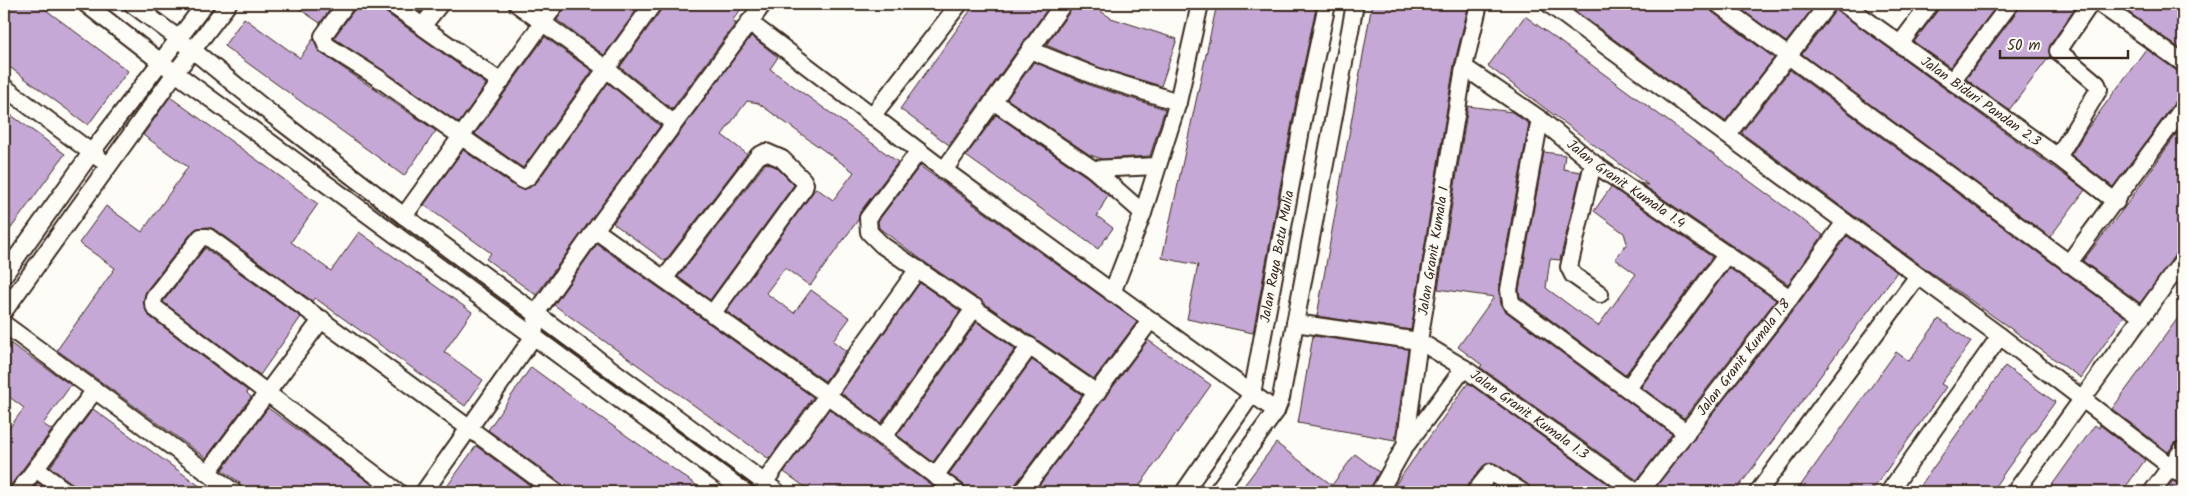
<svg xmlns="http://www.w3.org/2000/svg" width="2187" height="496" font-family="Kalam,sans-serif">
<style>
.building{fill:#c5a8d5;stroke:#3b2a1e}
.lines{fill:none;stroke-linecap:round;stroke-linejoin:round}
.street-casing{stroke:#3b2a1e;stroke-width:20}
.street{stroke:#fdfcf7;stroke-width:16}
.labels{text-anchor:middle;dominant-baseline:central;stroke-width:4.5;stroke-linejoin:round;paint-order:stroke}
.street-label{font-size:14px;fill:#3b2a1e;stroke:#fdfcf7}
</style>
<rect width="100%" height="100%" fill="#fdfcf7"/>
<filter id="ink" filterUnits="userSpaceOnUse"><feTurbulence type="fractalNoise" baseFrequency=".02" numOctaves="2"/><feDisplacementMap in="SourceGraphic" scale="10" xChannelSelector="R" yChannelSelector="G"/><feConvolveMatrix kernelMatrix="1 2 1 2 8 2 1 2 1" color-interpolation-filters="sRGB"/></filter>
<g filter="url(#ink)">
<path class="building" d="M4 4H38L128 71 88 125 4 63Z
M292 4H334L320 23Z
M356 4H381L385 12 486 84 459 123 334 38 354 10Z
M408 4H427L420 12Z
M566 4H641L604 55 557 20Z
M663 4H745L732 21 736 23 672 109 620 67 661 10Z
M975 4H1051L949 145 900 109Z
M1073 4H1090L1111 18 1177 39 1161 86 1098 67 1046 45 1071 10Z
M1217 4H1317L1296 101 1253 333 1187 319 1198 265 1162 258Z
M1372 4H1469L1454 65 1411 330 1317 316Z
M1566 4H1708L1712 12 1774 58 1725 121Z
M1734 4H1816L1786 42Z
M1940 4H1998L1950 67 1914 42 1938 10Z
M2020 4H2078L2050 45V56L2009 110 1966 79 2018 10Z
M2117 4H2183V51Z
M1836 10 2085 190 2050 237 1802 54Z
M1525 16 1823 235 1788 284 1640 183 1648 185 1488 66Z
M244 18 300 58 313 39 321 53 436 131 404 176 224 46Z
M751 36 778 57 770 69 898 162 860 212 858 220 810 286 785 268 766 293 794 313 811 290 850 318 833 341 846 351 825 381 726 311 816 188 833 200 854 172 758 103 747 101 722 135 747 154 665 261 613 223Z
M545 37 592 71 523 168 475 134Z
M2146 49 2177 71 2183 73V98L2175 102 2113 187 2071 155 2087 129Z
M1034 62 1092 86 1165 109 1150 156 1102 159 1090 155 1007 99Z
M1790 70 2124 316 2081 378 1926 269 1743 134 1742 132Z
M608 83 660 126 536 295 486 259 491 253 424 205 463 150 517 188H529L537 182Z
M170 97 318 204 291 242 331 271 359 232 472 312 444 352 483 380 465 406 315 298 312 301 214 229 208 227 197 228 193 231 146 291 143 302 149 316 248 391 247 393 251 397 206 458 57 350 115 268 79 243 106 206 142 232 188 167 143 135Z
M1468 106 1512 112 1529 124 1499 288 1501 305 1505 311 1672 434 1637 480 1480 367 1482 365 1458 347 1494 297 1438 289Z
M4 110 65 154 4 238Z
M996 115 1087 177 1108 195 1097 216 1113 228 1098 249 966 156Z
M2183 125V246L2140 303 2083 261 2124 208Z
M1544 152 1565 155 1563 169 1581 172 1560 260 1550 259 1546 288 1598 326 1636 274 1615 259 1627 243 1624 233 1594 211 1611 187 1712 257 1625 375 1520 297 1519 290Z
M766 163 776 167 794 185 710 300 678 277Z
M920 166 1137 322 1094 379 926 263 879 228 878 221Z
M1847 236 1897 272 1735 492H1652L1798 304Z
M597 244 813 397 769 459 554 305Z
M205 248 301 317 260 375 163 302Z
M1729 268 1776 300 1684 418 1641 387Z
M920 283 960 311 881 423 841 393Z
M2183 311V439L2175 443 2168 452 2112 409Z
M1939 319 1971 342 1941 384 1946 387 1871 492H1796L1896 352 1909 361Z
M977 322 1015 349 933 462 897 435Z
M1313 336 1408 349 1395 440 1298 423Z
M4 339 71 385 43 424 52 430 10 486 8 492H4V435L24 408 4 393Z
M1148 340 1211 385 1135 492H1034Z
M1032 360 1082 395 1014 486 1012 492H967L963 484 949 474Z
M2005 366 2055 402 2007 469 1991 492H1916Z
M531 367 572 397 706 492H566L562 484 488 430Z
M1468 383 1619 492H1532L1527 484 1491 462 1483 466 1467 486 1465 492H1390Z
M268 408 328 452 382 492H253L222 470Z
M93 409 154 453 208 492H77L73 484 50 467Z
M829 409 877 446 941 492H812L784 472Z
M2095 425 2099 428 2100 425 2145 460 2122 492H2047Z
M1276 443 1332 485 1355 454 1379 472 1369 492H1239Z
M476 446 539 492H443Z
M2173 481 2183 486V492H2164Z
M38 483 51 492H30Z"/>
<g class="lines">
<defs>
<g id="street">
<path d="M86 4 162 63 745 492"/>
<path d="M132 4 179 39 275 117 404 216 777 492"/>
<path d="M346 4 323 36 326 45 378 78 523 180 529 176 653 4"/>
<path d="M391 4 424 27"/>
<path d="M440 4 424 24V28L501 82"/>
<path d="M517 4 605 68 673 123"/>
<path d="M1549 4 2000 336 2183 476"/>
<path d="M1718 4 2142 317"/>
<path id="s1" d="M1844 4 2058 157 2116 202"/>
<path d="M2100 4 2183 63"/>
<path d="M749 22 944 170 1276 411"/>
<path d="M1900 44 1930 4"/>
<path d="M1030 50 1095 76 1178 102"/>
<path id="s2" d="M1464 67 1540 119 1593 163 1790 298"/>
<path d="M1952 81 2010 4"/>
<path d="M4 87 100 159"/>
<path d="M993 101 1093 169 1143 213"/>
<path d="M872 116 959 4"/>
<path d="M1540 119 1509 290 1511 303 1687 433"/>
<path d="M1727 135 1828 4"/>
<path d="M919 151 868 218 869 232 882 245 1097 393"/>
<path d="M2058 157 2099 89 2097 84 2058 51 2090 4"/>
<path d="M1593 163 1569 267 1573 275 1600 294"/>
<path d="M1093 169 1157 166"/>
<path d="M944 170 1063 4"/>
<path d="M404 216 556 4"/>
<path d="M595 230 827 395 957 492"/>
<path d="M2068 264 2183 108"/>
<path d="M4 275 91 153 205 4"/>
<path d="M664 279 758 156 766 152 782 159 803 180 805 184 804 188 712 314"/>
<path d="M1112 293 1143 213 1178 102 1200 4"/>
<path d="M4 311 176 72 228 4"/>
<path id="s3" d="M1295 323 1419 341 1464 368 1636 492"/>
<path d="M4 324 234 492"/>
<path d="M1628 388 1727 254"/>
<path d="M883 438 975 307"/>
<path d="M1407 444 1464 368"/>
<path d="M36 469 67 492"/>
<path d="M207 473 322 319"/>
<path d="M935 476 1030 346"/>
<path d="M764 483 918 269"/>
<path d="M18 492 95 390"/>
<path d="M398 492 155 308 153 303 154 297 201 237H208L556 492"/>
<path d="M424 492 534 336 537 312 595 230 763 4"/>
<path d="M1022 492 1150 321"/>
<path id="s4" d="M1184 492 1252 394 1306 103 1327 4"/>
<path d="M1217 492 1276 411 1281 398 1355 4"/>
<path id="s5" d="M1379 492 1405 446 1419 341 1464 67 1479 4"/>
<path d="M1475 492 1491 472 1522 492"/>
<path id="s6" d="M1640 492 1790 298 1845 222"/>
<path d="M1758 492 1918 276"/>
<path d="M1889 492 2000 336"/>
<path d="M2015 492 2183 260"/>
<path d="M2152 492 2183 449"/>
</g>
</defs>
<use href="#street" class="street-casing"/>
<use href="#street" class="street"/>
</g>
</g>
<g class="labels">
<g class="street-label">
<text stroke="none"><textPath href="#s1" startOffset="168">Jalan Biduri Pandan 2.3</textPath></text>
<text stroke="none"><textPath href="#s2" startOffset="200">Jalan Granit Kumala 1.4</textPath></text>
<text stroke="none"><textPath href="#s5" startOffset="250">Jalan Granit Kumala 1</textPath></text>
<text stroke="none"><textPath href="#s4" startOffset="259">Jalan Raya Batu Mulia</textPath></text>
<text stroke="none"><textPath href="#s6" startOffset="170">Jalan Granit Kumala 1.8</textPath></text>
<text stroke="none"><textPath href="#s3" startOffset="258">Jalan Granit Kumala 1.3</textPath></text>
</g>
</g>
<rect width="2187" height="496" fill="none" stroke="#fdfcf7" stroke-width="20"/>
<rect x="10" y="10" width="2167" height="476" fill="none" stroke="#3b2a1e" stroke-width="2" filter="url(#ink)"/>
<path d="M2000 50v8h128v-8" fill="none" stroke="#3b2a1e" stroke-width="2.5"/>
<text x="2007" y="50" font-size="15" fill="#3b2a1e" stroke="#fdfcf7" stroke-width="4" paint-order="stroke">50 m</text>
</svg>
